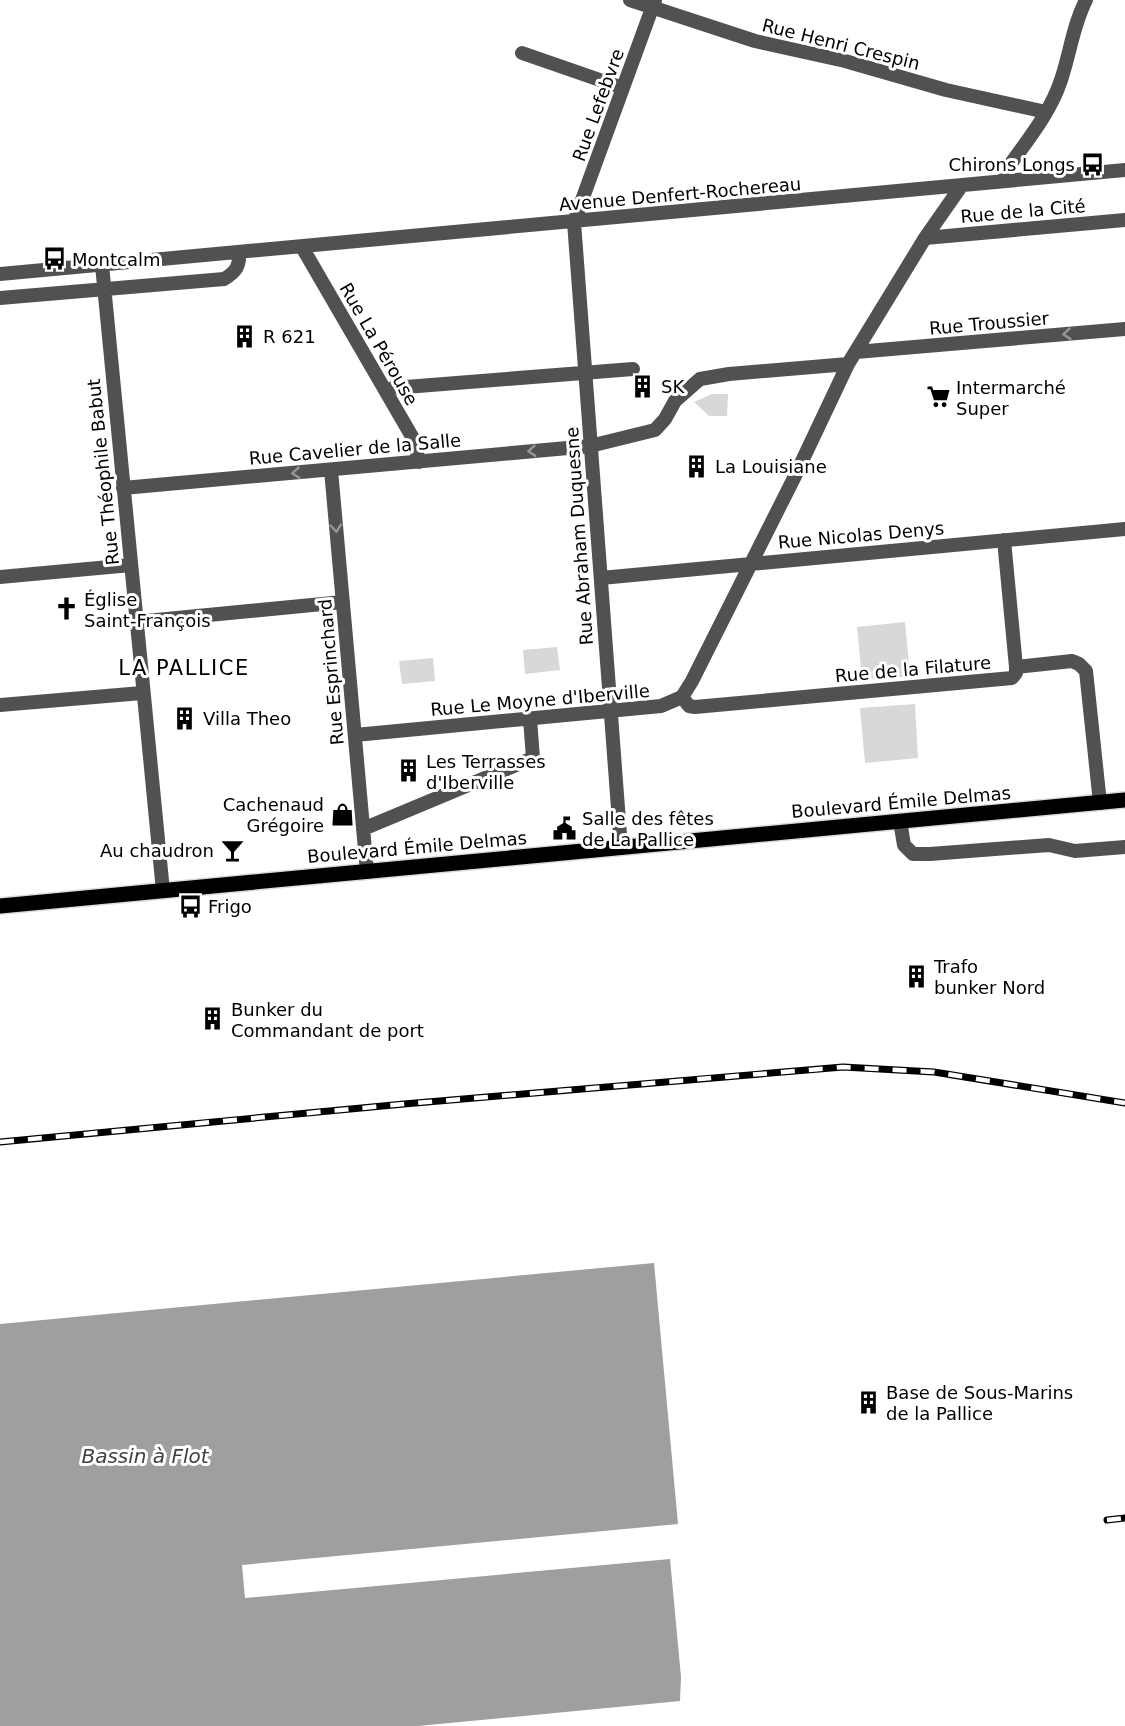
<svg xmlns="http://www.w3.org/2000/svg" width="1125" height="1726" font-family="'DejaVu Sans',sans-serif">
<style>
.green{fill:#d8d8d8}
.water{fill:#9f9f9f}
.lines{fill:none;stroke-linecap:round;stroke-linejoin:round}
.major-casing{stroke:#dbdbdb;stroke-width:18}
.minor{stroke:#515151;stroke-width:14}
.major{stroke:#000;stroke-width:15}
.rail-casing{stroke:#000;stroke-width:7}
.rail{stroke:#fff;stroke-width:4.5;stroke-dasharray:14;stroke-linecap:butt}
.oneway{stroke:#979797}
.labels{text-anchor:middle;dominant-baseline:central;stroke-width:6;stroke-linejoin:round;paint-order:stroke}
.street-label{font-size:18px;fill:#000;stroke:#fff}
.poi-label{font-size:18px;fill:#000;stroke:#fff;text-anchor:start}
.water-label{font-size:20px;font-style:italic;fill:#404040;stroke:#fff}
.quarter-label{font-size:21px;letter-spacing:1.5px;fill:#000;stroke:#fff}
</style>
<rect width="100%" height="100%" fill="#fff"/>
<path class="green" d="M712 394H728L727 416H709L694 402Z
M905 622 909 665 917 676 855 680 861 668 857 627Z
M557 647 560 670 525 674 523 650Z
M433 658 435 681 402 684 399 661Z
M915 704 918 758 865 763 860 708Z"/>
<path class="water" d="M654 1263 678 1524 242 1565 245 1598 670 1559 681 1677 680 1701 418 1726H0V1324Z"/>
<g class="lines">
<defs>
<path id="major" d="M0 906 1125 800"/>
</defs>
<use href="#major" class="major-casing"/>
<path class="minor" d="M630 0 755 41 845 61 946 90 1046 112
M522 53 623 88
M1006 181 1005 172C1025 143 1050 114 1061 80 1070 54 1073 25 1086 0
M925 238 1125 220
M302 247 414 440 419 462
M102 265 163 891
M0 274 1125 170
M0 298 224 279C236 272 240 266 239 252
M856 352 1125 329
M387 392 393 388 633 369
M331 470 367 872
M123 488 590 446 655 430 665 419 675 401 700 379 729 374 848 364
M0 577 131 565
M601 578 1125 529
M136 622 343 602
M1016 667 1072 661 1079 664 1086 671 1100 803
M682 697 689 706 695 707 1012 678 1016 673V667L1004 540
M0 705 142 693
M355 735 661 706 682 697 692 681 795 476 848 364 925 238 962 185
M900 821 904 845 913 854H930L1049 845 1075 851 1125 847
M363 829 533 758 530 719
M621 848 574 222 655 0"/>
<use href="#major" class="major"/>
<defs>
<path id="rail" d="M0 1142 404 1104 843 1067 934 1072 1125 1103
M1107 1520 1125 1518"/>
</defs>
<use href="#rail" class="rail-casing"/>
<use href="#rail" class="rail"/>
</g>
<defs><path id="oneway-chevron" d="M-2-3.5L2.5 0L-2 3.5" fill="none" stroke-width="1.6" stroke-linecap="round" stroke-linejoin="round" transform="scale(1.5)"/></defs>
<g class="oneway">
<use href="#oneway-chevron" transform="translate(1067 334) rotate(175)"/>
<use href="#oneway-chevron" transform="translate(532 451) rotate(175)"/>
<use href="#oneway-chevron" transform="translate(296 473) rotate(175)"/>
<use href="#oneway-chevron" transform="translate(336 528) rotate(85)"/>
</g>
<defs>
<symbol id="bus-bare" viewBox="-9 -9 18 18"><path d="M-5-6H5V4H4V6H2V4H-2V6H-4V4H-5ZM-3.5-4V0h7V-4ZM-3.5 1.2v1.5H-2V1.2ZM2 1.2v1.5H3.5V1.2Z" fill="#000" stroke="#fff" stroke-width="2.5" paint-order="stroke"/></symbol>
<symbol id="building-bare" viewBox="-9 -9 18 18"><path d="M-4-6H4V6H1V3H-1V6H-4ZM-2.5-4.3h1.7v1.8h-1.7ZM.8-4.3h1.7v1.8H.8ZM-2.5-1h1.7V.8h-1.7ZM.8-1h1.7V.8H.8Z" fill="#000" stroke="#fff" stroke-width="2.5" paint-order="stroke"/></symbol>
<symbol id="supermarket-bare" viewBox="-9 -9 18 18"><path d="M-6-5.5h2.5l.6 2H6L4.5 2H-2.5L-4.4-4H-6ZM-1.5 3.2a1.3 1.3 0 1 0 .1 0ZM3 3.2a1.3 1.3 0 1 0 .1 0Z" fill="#000" stroke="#fff" stroke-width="2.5" paint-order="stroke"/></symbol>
<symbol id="church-bare" viewBox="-9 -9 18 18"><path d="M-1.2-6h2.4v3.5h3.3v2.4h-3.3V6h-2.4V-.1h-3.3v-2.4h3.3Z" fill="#000" stroke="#fff" stroke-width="2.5" paint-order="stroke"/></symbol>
<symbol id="shop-bare" viewBox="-9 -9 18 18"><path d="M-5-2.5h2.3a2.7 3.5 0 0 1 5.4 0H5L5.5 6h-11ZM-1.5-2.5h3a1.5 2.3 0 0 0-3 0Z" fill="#000" stroke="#fff" stroke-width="2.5" paint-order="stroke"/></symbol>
<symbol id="civic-bare" viewBox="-9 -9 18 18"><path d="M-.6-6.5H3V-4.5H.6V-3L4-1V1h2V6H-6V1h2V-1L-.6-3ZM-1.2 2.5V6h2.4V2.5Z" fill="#000" stroke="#fff" stroke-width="2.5" paint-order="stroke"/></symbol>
<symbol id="bar-bare" viewBox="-9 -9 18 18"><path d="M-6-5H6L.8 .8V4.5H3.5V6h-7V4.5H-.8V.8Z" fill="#000" stroke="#fff" stroke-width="2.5" paint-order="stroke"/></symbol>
</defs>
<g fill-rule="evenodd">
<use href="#bus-bare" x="1076" y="148" width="33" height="33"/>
<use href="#bus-bare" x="38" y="242" width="33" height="33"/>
<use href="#building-bare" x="228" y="320" width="33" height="33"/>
<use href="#building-bare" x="626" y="370" width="33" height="33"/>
<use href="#supermarket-bare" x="922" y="380" width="33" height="33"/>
<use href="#building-bare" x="680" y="450" width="33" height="33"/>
<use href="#church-bare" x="50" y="592" width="33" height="33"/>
<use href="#building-bare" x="168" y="702" width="33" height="33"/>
<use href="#building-bare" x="392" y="754" width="33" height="33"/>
<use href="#shop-bare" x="326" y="798" width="33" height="33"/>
<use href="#civic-bare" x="548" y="812" width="33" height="33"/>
<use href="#bar-bare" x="216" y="834" width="33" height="33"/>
<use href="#bus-bare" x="174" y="890" width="33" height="33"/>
<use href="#building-bare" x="900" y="960" width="33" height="33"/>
<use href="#building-bare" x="196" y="1002" width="33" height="33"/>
<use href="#building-bare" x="852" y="1386" width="33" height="33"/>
</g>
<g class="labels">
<g class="street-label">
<text transform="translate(841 44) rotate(14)">Rue Henri Crespin</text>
<text transform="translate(598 105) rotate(-70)">Rue Lefebvre</text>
<text transform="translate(680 194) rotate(-5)">Avenue Denfert-Rochereau</text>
<text transform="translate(1023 211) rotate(-5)">Rue de la Cité</text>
<text transform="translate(989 323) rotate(-5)">Rue Troussier</text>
<text transform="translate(379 344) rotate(60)">Rue La Pérouse</text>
<text transform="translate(355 449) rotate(-5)">Rue Cavelier de la Salle</text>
<text transform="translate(103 472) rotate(-96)">Rue Théophile Babut</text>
<text transform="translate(861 535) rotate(-5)">Rue Nicolas Denys</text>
<text transform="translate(579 536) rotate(-94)">Rue Abraham Duquesne</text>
<text transform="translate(913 669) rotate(-5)">Rue de la Filature</text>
<text transform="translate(331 672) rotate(-95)">Rue Esprinchard</text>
<text transform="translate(540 700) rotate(-5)">Rue Le Moyne d'Iberville</text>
<text transform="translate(901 802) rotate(-5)">Boulevard Émile Delmas</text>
<text transform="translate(417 847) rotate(-5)">Boulevard Émile Delmas</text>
</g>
<g class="poi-label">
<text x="1075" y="164" text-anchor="end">Chirons Longs</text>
<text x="72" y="259">Montcalm</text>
<text x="263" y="336">R 621</text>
<text x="661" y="386">SK</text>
<text x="956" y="387">Intermarché<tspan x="956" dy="21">Super</tspan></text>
<text x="715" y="466">La Louisiane</text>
<text x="84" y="599">Église<tspan x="84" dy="21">Saint-François</tspan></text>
<text x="203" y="718">Villa Theo</text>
<text x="426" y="761">Les Terrasses<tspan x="426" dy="21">d'Iberville</tspan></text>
<text x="324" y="804" text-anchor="end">Cachenaud<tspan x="324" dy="21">Grégoire</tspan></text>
<text x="582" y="818">Salle des fêtes<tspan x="582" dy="21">de La Pallice</tspan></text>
<text x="214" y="850" text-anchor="end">Au chaudron</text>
<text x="208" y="906">Frigo</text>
<text x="934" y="966">Trafo<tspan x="934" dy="21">bunker Nord</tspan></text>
<text x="231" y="1009">Bunker du<tspan x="231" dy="21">Commandant de port</tspan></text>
<text x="886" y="1392">Base de Sous-Marins<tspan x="886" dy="21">de la Pallice</tspan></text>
</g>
<g class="water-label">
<text x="145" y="1456">Bassin à Flot</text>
</g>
<g class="quarter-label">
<text x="184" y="668">LA PALLICE</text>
</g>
</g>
</svg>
